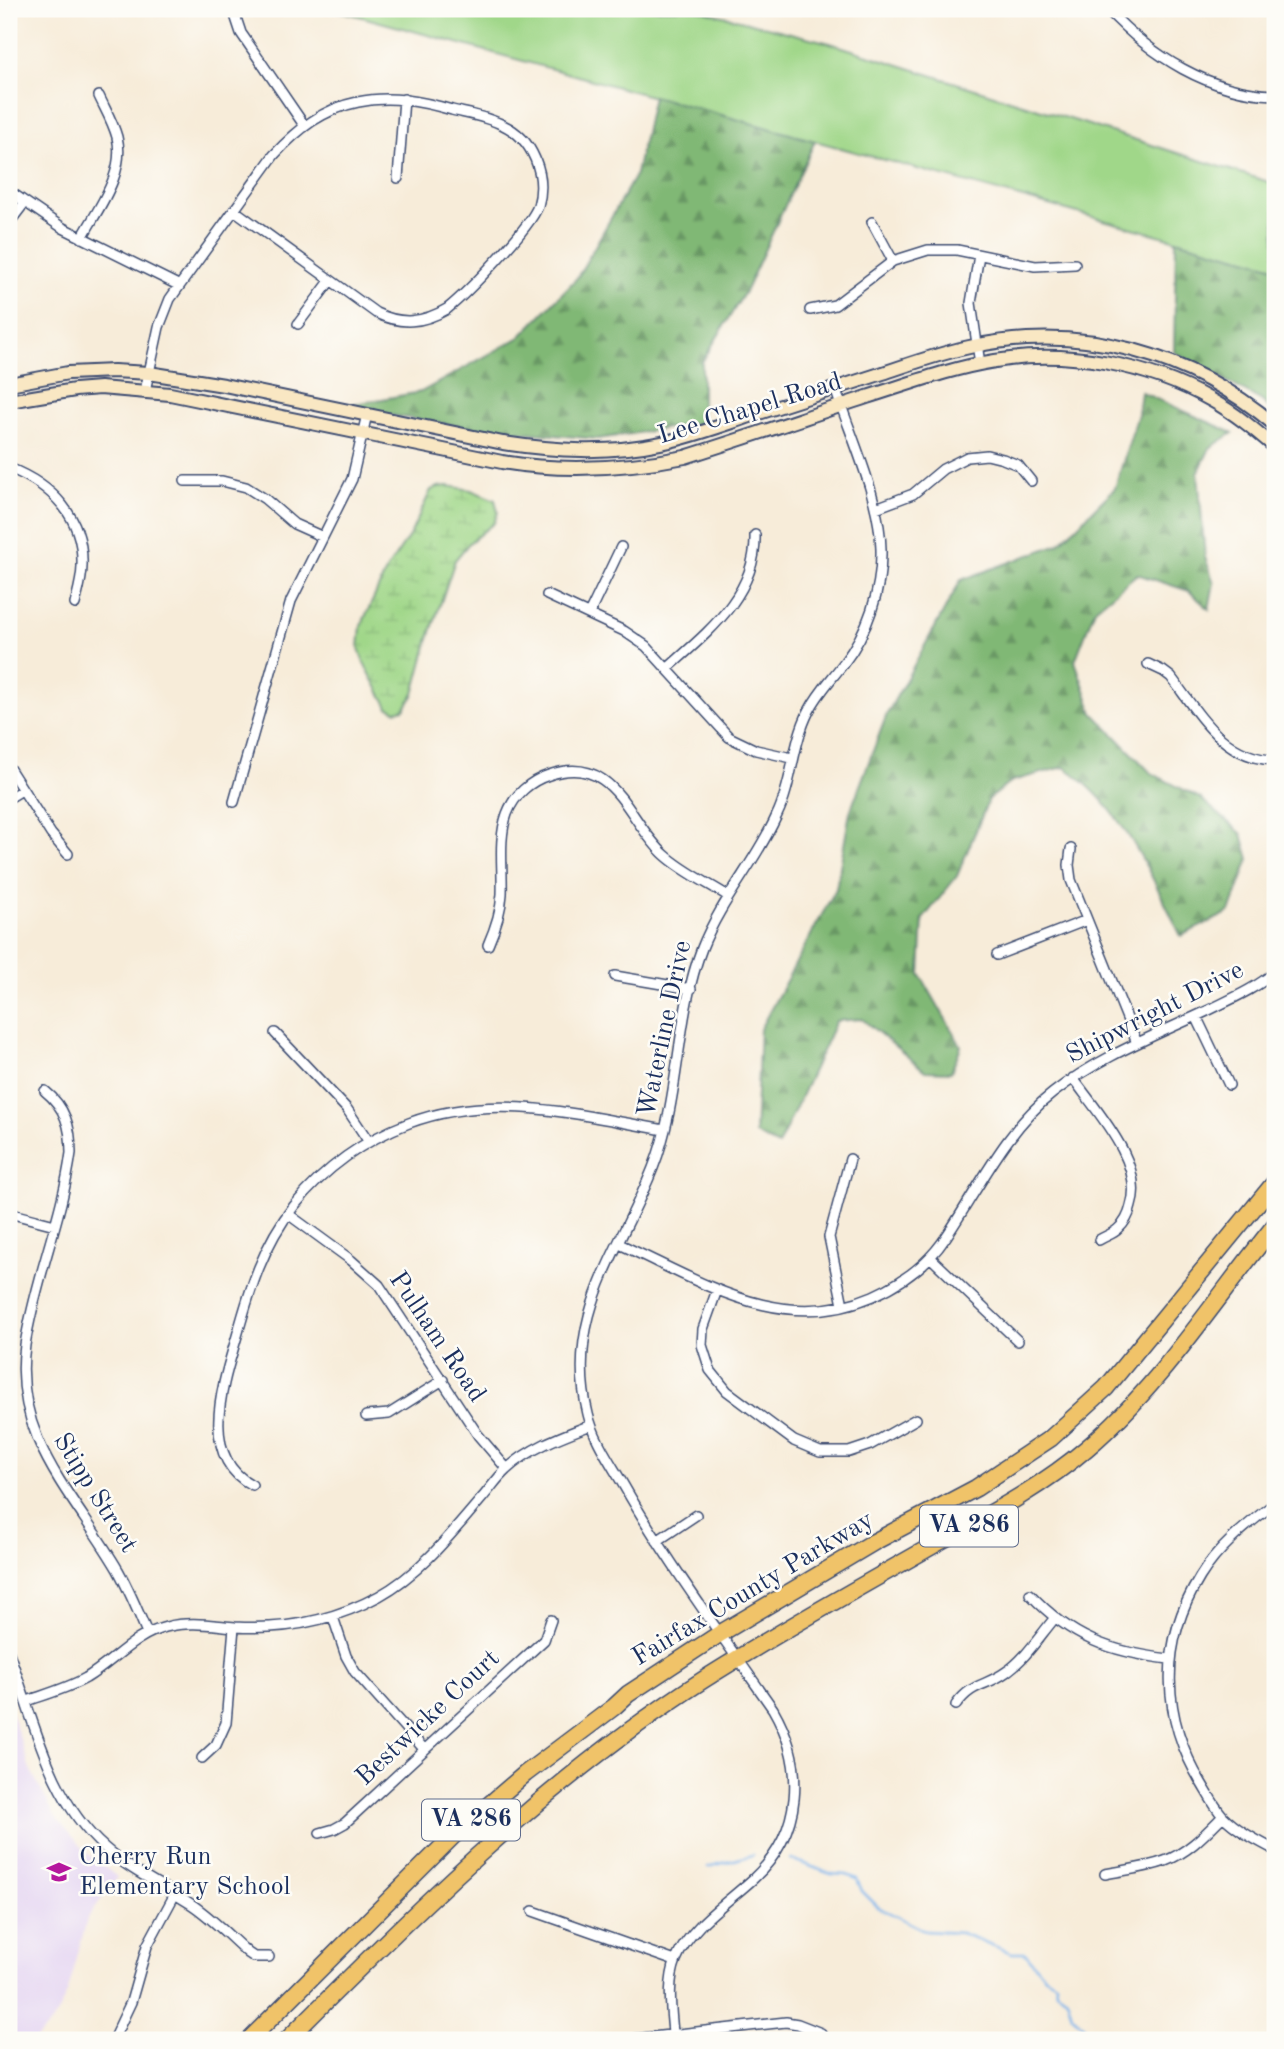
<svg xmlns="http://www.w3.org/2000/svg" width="1284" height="2049" font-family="'Old Standard TT',serif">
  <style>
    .built { fill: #e3d3f2 }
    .grass { fill: #a0d789; stroke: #5e8374; stroke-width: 2 }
    .forest { fill: url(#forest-firs); stroke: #4e746a; stroke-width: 2 }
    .wetland { fill: url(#wetland-marsh); stroke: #5e8374; stroke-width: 2 }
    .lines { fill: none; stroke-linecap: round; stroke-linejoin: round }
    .stream { stroke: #79b1e9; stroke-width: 2.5 }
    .minor-casing { stroke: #3c4b70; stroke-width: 12 }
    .secondary-casing { stroke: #3c4b70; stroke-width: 16 }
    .trunk-casing { stroke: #3c4b70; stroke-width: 19 }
    .minor { stroke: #fff; stroke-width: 9 }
    .secondary { stroke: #f9e7c3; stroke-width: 12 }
    .trunk { stroke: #f0c369; stroke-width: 16 }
    .labels { text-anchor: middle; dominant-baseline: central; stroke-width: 5; stroke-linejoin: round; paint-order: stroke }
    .shield { fill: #fdfcf7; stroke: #5f6c8c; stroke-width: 2 }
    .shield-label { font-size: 24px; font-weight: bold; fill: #1b2f5e }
    .street-label { font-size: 26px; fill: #1b2f5e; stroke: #fdfcf7 }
    .poi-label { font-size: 26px; fill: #1b2f5e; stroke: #fdfcf7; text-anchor: start }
  </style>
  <defs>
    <pattern id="forest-firs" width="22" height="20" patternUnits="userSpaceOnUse" patternTransform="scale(1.75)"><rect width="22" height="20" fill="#80b875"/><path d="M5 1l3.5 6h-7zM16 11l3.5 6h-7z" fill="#689663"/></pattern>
    <pattern id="wetland-marsh" width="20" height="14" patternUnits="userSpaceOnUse" patternTransform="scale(1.75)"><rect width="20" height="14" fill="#a0d789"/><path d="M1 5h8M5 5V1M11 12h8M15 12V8" fill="none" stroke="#89b979"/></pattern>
  </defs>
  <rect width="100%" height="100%" fill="#fdfcf7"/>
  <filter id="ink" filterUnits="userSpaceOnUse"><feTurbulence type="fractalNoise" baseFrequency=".0143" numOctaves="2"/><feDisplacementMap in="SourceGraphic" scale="14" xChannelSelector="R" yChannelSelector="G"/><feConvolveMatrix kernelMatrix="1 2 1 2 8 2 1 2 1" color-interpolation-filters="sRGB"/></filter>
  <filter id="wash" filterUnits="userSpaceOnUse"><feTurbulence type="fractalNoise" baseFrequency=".00686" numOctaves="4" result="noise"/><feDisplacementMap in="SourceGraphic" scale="28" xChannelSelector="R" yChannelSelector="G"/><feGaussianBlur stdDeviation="1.57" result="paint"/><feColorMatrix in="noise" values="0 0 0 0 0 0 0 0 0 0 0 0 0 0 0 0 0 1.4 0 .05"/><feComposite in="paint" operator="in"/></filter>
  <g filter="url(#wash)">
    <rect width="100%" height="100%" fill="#f7ecd9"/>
    <!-- built -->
    <path class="built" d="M 9,1706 L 30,1769 L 55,1816 L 88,1854 L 117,1877 L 87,1919 L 68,1991 L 55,2018 L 35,2040 L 9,2040 Z"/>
    <!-- grass -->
    <path class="grass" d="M 333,9 L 696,9 L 830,43 L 1275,184 L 1275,267 Z"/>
    <!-- forest -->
    <path class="forest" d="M 653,96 L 815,141 L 746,290 L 702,362 L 702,423 L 598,439 L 466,427 L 338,407 L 421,392 L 520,337 L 577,278 L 636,174 Z
      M 1176,240 L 1275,267 L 1275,413 L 1262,401 L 1174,352 Z
      M 1141,392 L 1233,433 L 1210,448 L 1198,473 L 1205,557 L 1214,583 L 1209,609 L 1189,591 L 1137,574 L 1095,609 L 1075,661 L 1093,713 L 1151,773 L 1200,798 L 1242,834 L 1249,859 L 1230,912 L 1181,936 C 1151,875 1123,806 1064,767 L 1012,781 L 989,799 L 957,876 L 923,919 L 920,974 L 961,1046 L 951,1072 L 925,1071 L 862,1019 L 836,1021 L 778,1146 L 755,1134 L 760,1029 L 836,889 L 850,812 L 887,714 L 961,580 L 1059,544 L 1115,488 L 1138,414 Z"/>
    <!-- wetland -->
    <path class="wetland" d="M 448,486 L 471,490 L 495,500 L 498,512 L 494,523 L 469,543 L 455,560 L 429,638 L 414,694 L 404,709 L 396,711 L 388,707 L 364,663 L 359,648 L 361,626 L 387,569 L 411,533 L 431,490 L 438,487 Z"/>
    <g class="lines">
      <!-- stream -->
      <path class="stream" d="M 791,1859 L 831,1874 L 847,1875 L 857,1879 L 862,1891 L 878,1907 L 926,1931 L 961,1933 L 1012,1953 L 1025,1953 L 1044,1976 L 1056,1983 L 1057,1991 L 1067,1998 L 1072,2015 L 1084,2027 L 1086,2040
        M 708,1867 L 753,1855"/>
    </g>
  </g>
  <g filter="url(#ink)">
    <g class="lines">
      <!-- minor casing -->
      <g class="minor-casing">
        <path id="minor" d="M 233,9 L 241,33 L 304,125
          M 1107,9 C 1151,56 1209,93 1275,95
          M 398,178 L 404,99
          M 9,191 L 63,228 L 178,285
          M 872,222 L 893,261
          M 9,223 L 25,202
          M 82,238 C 98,208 126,173 117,137 C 113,122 105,109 99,96
          M 979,255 L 971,303 L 980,364
          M 810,310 L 835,305 L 893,261 L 928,250 L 957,250 L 1035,266 L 1075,264
          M 298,324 L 330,281
          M 145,391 L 159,327 L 170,299 L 274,155 C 298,129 323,109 358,102 C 390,95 421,101 452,110 C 469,114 488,117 503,125 C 533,139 547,175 538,206 C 530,228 467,293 447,309 C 423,323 401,325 376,313 L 234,210
          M 9,468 C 52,485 84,517 82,566 C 82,579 78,592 75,604
          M 185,481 L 222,481 L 246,487 L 265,499 L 294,524 L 323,537
          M 876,508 L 913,494 L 943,469 L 967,457 L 987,455 L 1003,459 L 1018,465 L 1031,481
          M 1271,525 L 1275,540
          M 547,595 L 624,631 L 646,646 L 729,737 L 756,750 L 792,758
          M 589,614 L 621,547
          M 1148,664 L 1163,671 L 1171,677 C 1199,714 1223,759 1275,760
          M 668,668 C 708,632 757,594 755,535
          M 9,768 L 51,834 L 68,854
          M 9,798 L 22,790
          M 234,802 L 291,601 L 352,479 L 367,414
          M 1071,849 L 1069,865 L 1071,880 L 1137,1043
          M 488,945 C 495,929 501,912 502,894 C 503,868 498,839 507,814 C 514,795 530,781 549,775 C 616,752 628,823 665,855 C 684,872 708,883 728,896
          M 997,955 L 1087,920
          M 615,976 L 691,989
          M 1196,1016 L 1229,1085
          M 275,1033 L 347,1109 L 369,1142
          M 1073,1078 C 1097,1112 1145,1163 1131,1206 C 1129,1215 1125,1223 1118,1229 C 1113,1234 1105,1236 1099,1240
          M 45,1091 C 65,1107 71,1127 71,1153 C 62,1218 35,1280 25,1345 C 12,1439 75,1496 118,1570 C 129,1590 138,1611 147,1633
          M 9,1213 L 55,1225
          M 288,1214 L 351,1260 L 379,1285 L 478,1435 L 507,1469
          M 619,1244 C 701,1281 781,1336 873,1296 C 902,1283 929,1263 946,1237 C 979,1188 1006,1129 1053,1093 C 1099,1057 1154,1036 1207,1011 C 1231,999 1255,989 1275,972
          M 930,1257 L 1018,1341
          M 717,1290 L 703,1329 L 702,1345 L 710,1370 L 727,1391 L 794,1441 L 820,1452 L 849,1452 L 870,1445 L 916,1419
          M 843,1305 L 829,1237 L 850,1159
          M 366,1416 L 389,1414 L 443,1380
          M 252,1485 C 197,1456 224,1381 237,1336 C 250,1289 263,1245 294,1206 C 324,1169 364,1140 409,1123 C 493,1091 579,1115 664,1130
          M 1275,1503 C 1247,1525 1219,1546 1200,1577 C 1159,1644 1161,1717 1202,1784 C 1208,1794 1214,1806 1222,1815 C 1236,1830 1258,1841 1275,1850
          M 657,1541 L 696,1515
          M 1030,1594 C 1071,1638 1110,1652 1169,1659
          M 333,1617 L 346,1656 L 355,1672 L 424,1749
          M 9,1653 C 34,1720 49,1799 105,1848 C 131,1871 162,1885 191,1904 C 211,1917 229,1936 248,1953 L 254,1957 L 269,1957
          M 27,1701 C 47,1694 68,1688 86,1678 C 114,1661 134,1635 166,1627 C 189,1621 211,1625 235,1627 C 285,1630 335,1620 379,1596 C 421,1573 451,1534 482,1498 C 490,1489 497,1478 506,1470 C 529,1448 562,1436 591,1425
          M 956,1705 C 973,1682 985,1687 1006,1672 C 1025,1659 1039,1637 1054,1619
          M 202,1758 L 216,1745 L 226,1723 L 234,1627
          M 320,1833 L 334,1829 L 345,1823 L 544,1640 L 551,1620
          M 1105,1874 C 1125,1870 1146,1868 1165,1861 C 1189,1852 1206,1833 1223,1816
          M 533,1911 L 675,1961
          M 673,2033 C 671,2009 667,1983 676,1960 C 690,1926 727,1903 753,1879 C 803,1833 806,1766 773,1709 C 722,1636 668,1563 624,1486 C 611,1463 594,1440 588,1414 C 564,1317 619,1253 653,1168 C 681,1098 675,1018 702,948 C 721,900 756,862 777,815 C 793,782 792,744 809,711 C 818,693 831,680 843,664 C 868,632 882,590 881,549 C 880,498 851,437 835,388
          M 113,2040 L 131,2002 L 147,1946 L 175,1894
          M 625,2040 L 786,2022 L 798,2024 L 821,2033"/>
      </g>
      <!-- secondary casing -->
      <g class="secondary-casing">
        <path id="secondary" d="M 9,384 L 68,373 L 114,371 L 149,373 L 224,385 L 503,443 C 556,451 608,454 661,443 C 695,436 729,423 762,412 C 802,399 842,386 883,373 C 913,363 943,352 974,346 C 1083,323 1191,354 1275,425
          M 9,401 L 75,390 L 100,388 L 170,394 L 502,462 C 563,472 624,469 685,457 C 746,438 806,417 867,397 C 909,384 951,368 995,361 C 1067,349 1148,364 1211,400 C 1235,413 1255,430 1275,447"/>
      </g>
      <!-- trunk casing -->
      <g class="trunk-casing">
        <path id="trunk" d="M 249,2040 L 455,1834 L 525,1774 L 614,1707 L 628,1694 L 721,1633 L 874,1542 L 976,1488 L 1051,1438 L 1106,1388 L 1275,1182
          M 287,2040 C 417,1910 547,1780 703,1680 C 780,1631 860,1587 939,1542 C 990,1514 1043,1486 1087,1448 C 1160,1386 1215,1299 1275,1225"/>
      </g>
      <!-- minor -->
      <use href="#minor" class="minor"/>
      <!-- secondary -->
      <use href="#secondary" class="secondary"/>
      <!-- trunk -->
      <use href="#trunk" class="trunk"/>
    </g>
  </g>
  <!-- icons -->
  <defs>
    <g id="school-bare" transform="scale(1.89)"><path d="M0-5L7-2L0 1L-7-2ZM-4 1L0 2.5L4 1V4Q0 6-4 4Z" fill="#b5179e" stroke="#fdfcf7" stroke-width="2.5" paint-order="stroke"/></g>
  </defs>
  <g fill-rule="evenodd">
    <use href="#school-bare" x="59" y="1872"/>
  </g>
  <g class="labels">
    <!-- shield labels -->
    <g class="shield">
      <rect x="920" y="1505.5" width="98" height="41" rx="5"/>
      <rect x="422" y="1799.5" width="98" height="41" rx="5"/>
    </g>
    <g class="shield-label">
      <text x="969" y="1526">VA 286</text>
      <text x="471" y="1820">VA 286</text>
    </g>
    <!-- street labels -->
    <g class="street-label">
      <text transform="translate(750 409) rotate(-17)">Lee Chapel Road</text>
      <text transform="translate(1155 1013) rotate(-27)">Shipwright Drive</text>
      <text transform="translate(665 1029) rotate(-78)">Waterline Drive</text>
      <text transform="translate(437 1337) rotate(56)">Pulham Road</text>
      <text transform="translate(95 1493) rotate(58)">Stipp Street</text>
      <text transform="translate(753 1589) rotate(-31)">Fairfax County Parkway</text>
      <text transform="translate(428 1718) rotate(-43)">Bestwicke Court</text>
    </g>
    <!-- poi labels -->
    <g class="poi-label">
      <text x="79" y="1857">Cherry Run<tspan x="79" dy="30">Elementary School</tspan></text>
    </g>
  </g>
  <!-- margin -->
  <rect width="1284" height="2049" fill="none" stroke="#fdfcf7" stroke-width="35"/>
</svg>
